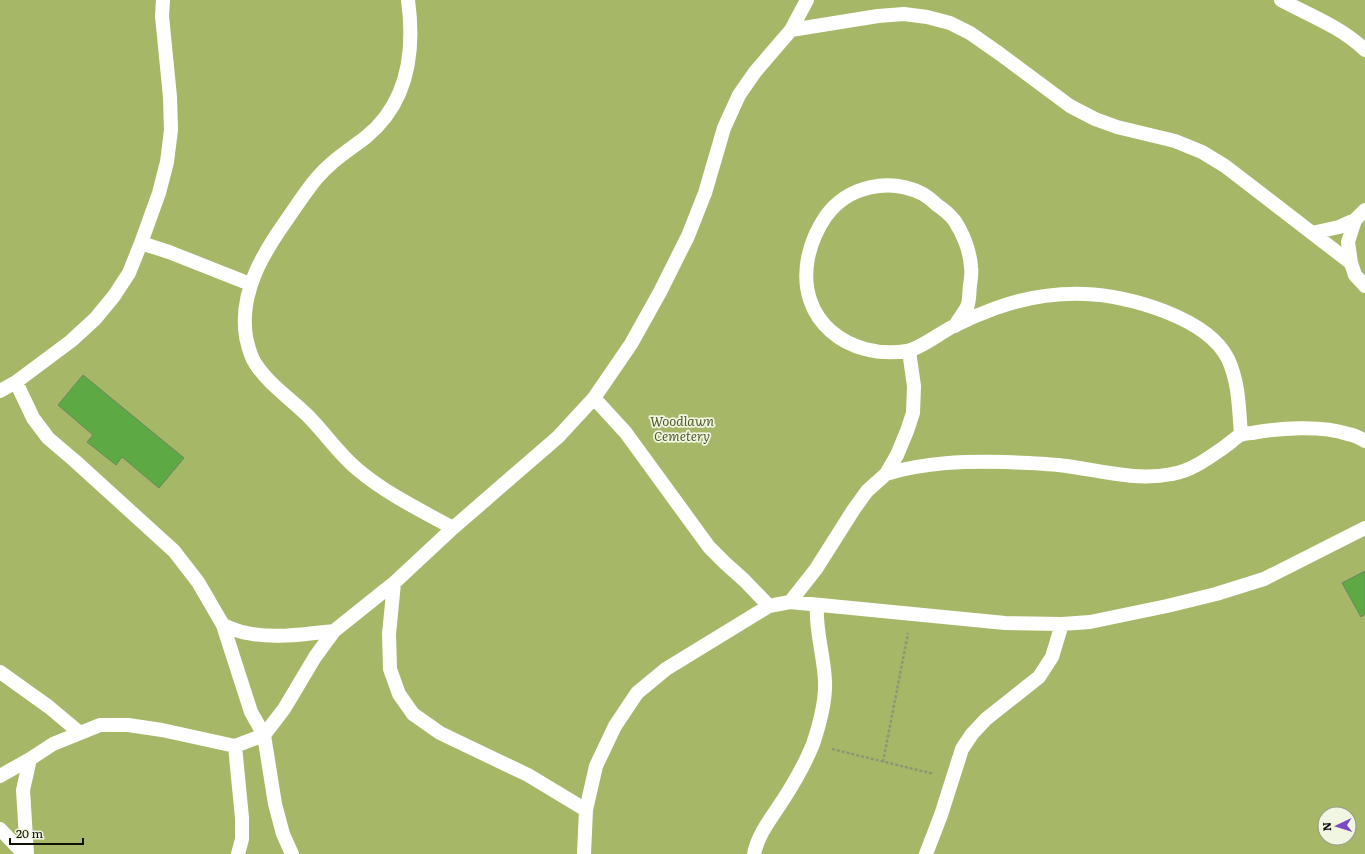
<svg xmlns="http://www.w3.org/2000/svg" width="1365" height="854" font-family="Literata,serif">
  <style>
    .green { fill: #a6b868; fill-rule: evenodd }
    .building { fill: #5daa45; stroke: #6c8565 }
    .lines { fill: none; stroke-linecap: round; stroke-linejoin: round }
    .path { stroke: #8e9576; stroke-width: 2.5; stroke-dasharray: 3 2; stroke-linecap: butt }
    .service { stroke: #fff; stroke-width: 14 }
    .labels { text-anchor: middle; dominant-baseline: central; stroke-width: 3.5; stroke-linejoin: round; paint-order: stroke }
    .park-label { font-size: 13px; font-style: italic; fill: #505b28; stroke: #f1f6e2 }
  </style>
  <rect width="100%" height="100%" fill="#ced8af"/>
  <!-- green -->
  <path class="green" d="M 0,0 L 1365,0 L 1365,854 L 0,854 ZM 1325,814 L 1349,814 L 1349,838 L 1325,838 Z"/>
  <!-- building -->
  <path class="building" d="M 83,375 L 184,458 L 159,488 L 122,457 L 116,465 L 87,442 L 93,435 L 58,405 Z
    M 1365,571 L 1365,614 L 1361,617 L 1342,583 Z"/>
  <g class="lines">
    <!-- path -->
    <path class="path" d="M 832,749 L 934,774
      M 883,762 L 908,633"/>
    <!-- service -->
    <path class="service" d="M 408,0 C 415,51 408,103 366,137 C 348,151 331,161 316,179 C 306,191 297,205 288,218 C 263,253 239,292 246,337 C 248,346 250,356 255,363 C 268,384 291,399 308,416 C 325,433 338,453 357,469 C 385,493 420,510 453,528
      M 1281,0 C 1311,16 1341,27 1365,50
      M 791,30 L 878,16 L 904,14 L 927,17 L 950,23 L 970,33 L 1000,54 L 1070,106 L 1095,119 L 1117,127 L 1175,141 L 1202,152 L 1225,166 L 1351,263
      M 1365,210 L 1355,220 L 1348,242 L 1351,263 L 1355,275 L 1365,286
      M 1312,233 L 1339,227 L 1355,220
      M 141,243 L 169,252 L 250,284
      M 955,326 C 958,320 964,313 967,307 C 970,301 969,291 970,285 C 971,279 972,272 971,267 C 970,251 963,233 954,220 C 950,215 943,209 937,205 C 933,201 928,197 923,194 C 889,177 848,186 826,216 C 817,229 811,243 808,258 C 796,320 848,360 907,351 C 920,349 941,332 954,326 C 968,319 982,313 996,308 C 1024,298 1056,293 1085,294 C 1128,295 1208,318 1228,359 C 1239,382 1239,410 1241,435
      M 16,382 L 33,418 L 48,438 L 75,461 L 174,551 L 198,582 L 223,625 L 251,712 L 264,735 L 275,804 L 283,834 L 292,854
      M 0,391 L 16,382 L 71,341 L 95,319 L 114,296 L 129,273 L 141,243 L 159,193 L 167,162 L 171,130 L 170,97 L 162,16 L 163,0
      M 594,398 L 626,433 L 709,547 L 725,563 L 744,580 L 769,606
      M 886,474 C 926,462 965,461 1006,462 C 1026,463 1047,463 1067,466 C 1101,471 1137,481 1172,474 C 1191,471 1207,459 1223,448 C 1229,444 1234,439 1240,435 C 1243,434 1248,433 1252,433 C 1280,428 1321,425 1348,434 C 1354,435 1360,438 1365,441
      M 394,583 L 389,634 L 390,669 L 399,694 L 413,714 L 440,733 L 528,775 L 586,810
      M 790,602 L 816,569 L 854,509 L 867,491 L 886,474 L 897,455 L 907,431 L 913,413 L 914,386 L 909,351
      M 223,625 C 231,628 239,632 247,633 C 274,639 307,634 334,631
      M 0,672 L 49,707 L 80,733
      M 235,746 L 264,735 L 284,709 L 315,657 L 334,631 L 394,583 L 453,528 L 558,437 L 594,398 L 631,344 L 660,292 L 688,236 L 705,193 L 724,128 L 739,95 L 755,72 L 791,30 L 807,0
      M 0,776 L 30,759
      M 0,829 L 24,854
      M 27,854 L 23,790 L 30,759 L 53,744 L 100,725 L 128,725 L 162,730 L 235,746 L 242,818 L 242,839 L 238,854
      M 584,854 L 586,810 L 596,766 L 615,726 L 637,693 L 666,669 L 769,606 L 790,602 L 1005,623 L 1062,624 L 1090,622 L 1167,606 L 1216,594 L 1264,579 L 1365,528
      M 754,854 C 758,834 772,817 783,800 C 794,783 805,764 813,744 C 819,726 826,700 825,681 C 824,655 815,630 817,605
      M 926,854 L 941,815 L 962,749 L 972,734 L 986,719 L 1039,677 L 1052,657 L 1062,624"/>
  </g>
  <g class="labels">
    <!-- park labels -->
    <g class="park-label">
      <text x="682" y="420">Woodlawn<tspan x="682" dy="15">Cemetery</tspan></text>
    </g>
  </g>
  <!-- north arrow -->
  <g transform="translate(1337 826) rotate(266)"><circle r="19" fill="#f1f6e2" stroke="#969a89"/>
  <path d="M0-3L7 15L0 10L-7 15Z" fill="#7b4ac2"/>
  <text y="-6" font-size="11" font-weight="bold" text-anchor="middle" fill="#0e1104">N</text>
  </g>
  <!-- scale -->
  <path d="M10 838v6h73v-6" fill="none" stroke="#0e1104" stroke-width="2"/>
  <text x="16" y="838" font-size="12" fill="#0e1104" stroke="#f1f6e2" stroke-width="3" paint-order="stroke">20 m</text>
</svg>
